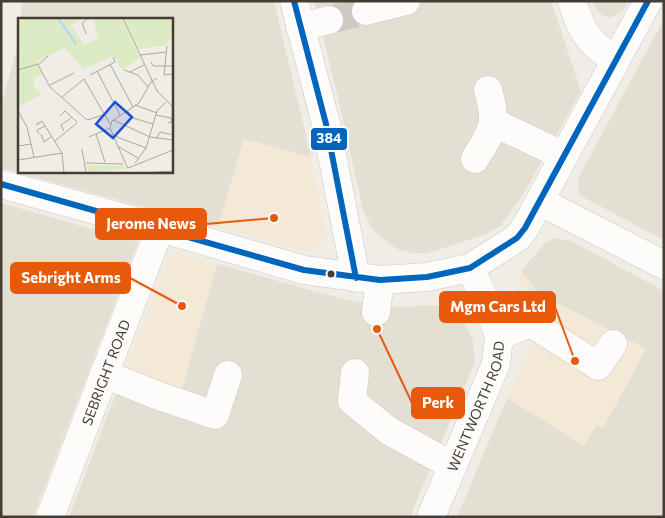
<svg xmlns="http://www.w3.org/2000/svg" width="665" height="518" font-family="Commissioner,sans-serif">
  <style>
    .residential { fill: #e4dfd3 }
    .commercial { fill: #f4e8d7 }
    .lines { fill: none; stroke-linecap: round; stroke-linejoin: round }
    .minor-tunnel { stroke: #cecac2; stroke-width: 28; stroke-dasharray: 28 14; stroke-linecap: butt }
    .minor-casing { stroke: #ccc9c2; stroke-width: 29 }
    .minor { stroke: #fdfcfb; stroke-width: 28 }
    .bus-1-casing { stroke: #fff; stroke-width: 10 }
    .bus-1 { stroke: #0065bd; stroke-width: 6 }
    .bus-dot { fill: #453d33; stroke: #fff; stroke-width: 2 }
    .labels { text-anchor: middle; dominant-baseline: central; stroke-width: 4.5; stroke-linejoin: round; paint-order: stroke }
    .street-label { font-size: 14px; fill: #453d33; stroke: #fff }
    .inset-river { fill: none; stroke: #b4d9f0; stroke-width: 2.5 }
    .inset-road { fill: none; stroke: #aca79e; stroke-width: 1 }
    .view { fill: #1d4ed8; fill-opacity: 0.15; stroke: #1d4ed8; stroke-width: 2.5 }
    .inset-edge { fill: none; stroke: #453d33; stroke-width: 2.5 }
    .leader { fill: none; stroke: #e8590c; stroke-width: 2 }
    .callout-dot { fill: #e8590c; stroke: #fff; stroke-width: 2 }
    .callout { fill: #e8590c; stroke: #e8590c; stroke-width: 2 }
    .callout-label { font-size: 15px; text-anchor: middle; font-weight: bold; fill: #fff }
    .line-badge { stroke: #fff; stroke-width: 2 }
    .badge-label { font-size: 14px; text-anchor: middle; font-weight: bold; fill: #fff }
  </style>
  <rect width="100%" height="100%" fill="#f0ede6"/>
  <!-- residential -->
  <path class="residential" d="M 21,1 L 274,1 L 311,157 L 244,139 L 218,227 L 1,168 L 1,106 L 19,41 L 19,171 L 171,171 L 171,19 L 21,19 Z
    M 314,1 L 551,1 L 581,91 L 523,195 L 500,226 L 487,234 L 428,253 L 412,253 L 397,249 L 377,234 L 370,225 L 363,209 L 336,89 Z
    M 593,1 L 628,1 L 622,12 L 609,18 L 602,15 L 597,11 Z
    M 664,19 L 664,240 L 583,197 L 579,193 L 578,180 L 581,173 Z
    M 1,203 L 138,242 L 33,517 L 1,517 Z
    M 556,238 L 571,241 L 664,291 L 664,517 L 457,517 L 507,398 L 584,445 L 597,424 L 603,428 L 646,349 L 538,293 L 521,271 L 545,243 Z
    M 217,264 L 350,301 L 401,307 L 434,305 L 448,309 L 462,320 L 473,339 L 475,362 L 410,517 L 69,517 L 123,375 L 180,396 Z"/>
  <!-- commercial -->
  <path class="commercial" d="M 244,139 L 311,157 L 326,235 L 325,241 L 318,250 L 315,252 L 304,251 L 218,227 Z
    M 175,253 L 217,264 L 180,396 L 123,375 L 169,257 Z
    M 521,271 L 538,293 L 646,349 L 603,428 L 597,425 L 584,446 L 507,398 L 534,337 L 520,305 L 517,293 Z"/>
  <g class="lines">
    <!-- minor-tunnel -->
    <path class="minor-tunnel" d="M 329,20 L 366,11"/>
    <!-- minor casing -->
    <g class="minor-casing">
      <g id="minor">
        <path d="M 294,1 L 326,124 L 356,278"/>
        <path d="M 572,1 C 583,34 586,40 615,60"/>
        <path d="M 366,11 L 406,1"/>
        <path d="M 300,27 L 329,20"/>
        <path d="M 493,122 L 564,156"/>
        <path d="M 475,159 C 493,129 498,125 488,90"/>
        <path d="M 1,184 L 160,228 L 304,270 L 380,280 L 427,277 L 470,268 L 517,238 L 525,228 L 648,1"/>
        <path d="M 541,202 L 664,265"/>
        <path d="M 376,312 L 380,280"/>
        <path d="M 499,336 L 531,323 L 598,366 L 613,344"/>
        <path d="M 355,373 L 352,401 L 389,431 L 453,466"/>
        <path d="M 104,374 L 159,396 L 215,415 L 228,375"/>
        <path id="s1" d="M 50,517 L 160,228"/>
        <path id="s2" d="M 431,517 L 496,364 L 499,336 L 488,306 L 470,268"/>
      </g>
    </g>
    <!-- minor -->
    <use href="#minor" class="minor"/>
    <!-- bus-1 casing -->
    <g class="bus-1-casing">
      <path id="bus-1" d="M 294,1 L 326,124 L 356,278
        M 1,184 L 304,270 L 380,280 L 427,277 L 470,268 L 517,238 L 525,228 L 648,1"/>
    </g>
    <!-- bus-1 -->
    <use href="#bus-1" class="bus-1"/>
  </g>
  <!-- markers -->
  <circle class="bus-dot" cx="331" cy="274" r="4.5"/>
  <g class="labels">
    <!-- street labels -->
    <g class="street-label">
      <text stroke="none"><textPath href="#s1" startOffset="155">SEBRIGHT ROAD</textPath></text>
      <text stroke="none"><textPath href="#s2" startOffset="120">WENTWORTH ROAD</textPath></text>
    </g>
  </g>
  <!-- overview -->
  <g transform="translate(18 18)">
    <rect width="155" height="155" fill="#f0ede6"/>
    <path d="M 0,0 L 67,0 L 53,7 L 66,27 L 81,20 L 74,0 L 105,0 L 122,40 L 104,52 L 96,38 L 65,51 L 47,30 L 20,43 L 24,55 L 16,60 L 16,69 L 24,76 L 0,89 ZM 107,0 L 155,0 L 155,16 L 149,27 L 120,31 ZM 69,147 L 105,148 L 108,151 L 70,154 Z" fill="#ddebc4"/>
    <path class="inset-river" d="M 40,0 L 58,26"/>
    <path class="inset-road" d="M 105,0 L 139,73 L 155,89M 68,16 L 64,5 L 70,0M 149,28 L 146,57 L 155,56M 122,37 L 148,34M 30,38 L 20,47 L 32,69 L 69,102 L 85,97M 133,44 L 135,48 L 155,48M 92,46 L 115,89M 0,52 L 20,46M 106,52 L 120,57 L 130,69M 79,53 L 102,97M 112,54 L 126,47M 72,57 L 97,44 L 95,39M 32,67 L 56,55M 44,79 L 66,61 L 92,106M 117,87 L 139,95M 109,92 L 115,100 L 135,106M 0,93 L 9,109 L 13,126M 138,97 L 153,100 L 154,104 L 150,105M 42,98 L 47,93 L 59,104M 95,102 L 132,119 L 155,122M 22,104 L 18,107 L 24,103 L 27,108M 92,110 L 94,103 L 121,85 L 133,64 L 139,60M 92,110 L 110,151M 46,113 L 43,107 L 53,100M 21,116 L 19,112 L 27,108 L 44,135 L 46,155M 23,116 L 26,124 L 34,118M 78,116 L 87,144M 94,117 L 128,130M 71,119 L 92,110M 138,121 L 142,114 L 155,117M 37,123 L 59,105M 0,128 L 13,126 L 16,139M 99,128 L 120,140M 64,131 L 68,155M 0,142 L 44,135M 68,145 L 105,146M 117,145 L 128,130 L 139,93 L 148,84M 110,150 L 155,132M 74,155 L 112,155M 126,155 L 155,153"/>
    <path class="view" d="M 97,84 L 114,99 L 95,120 L 78,106 Z"/>
    <rect width="155" height="155" class="inset-edge"/>
  </g>
  <!-- callouts -->
  <path class="leader" d="M274 218L206 224M182 306L130 278M575 361L555 307M377 329L412 403"/>
  <g class="callout-dot">
    <circle cx="274" cy="218" r="5"/>
    <circle cx="182" cy="306" r="5"/>
    <circle cx="575" cy="361" r="5"/>
    <circle cx="377" cy="329" r="5"/>
  </g>
  <g class="callout">
    <rect x="96" y="209" width="110" height="30" rx="5"/>
    <rect x="11" y="263" width="119" height="30" rx="5"/>
    <rect x="440" y="292" width="115" height="30" rx="5"/>
    <rect x="412" y="388" width="52" height="30" rx="5"/>
  </g>
  <g class="callout-label">
    <text x="151" y="229">Jerome News</text>
    <text x="71" y="283">Sebright Arms</text>
    <text x="498" y="312">Mgm Cars Ltd</text>
    <text x="438" y="408">Perk</text>
  </g>
  <rect class="line-badge" x="310" y="127" width="38" height="24" rx="5" fill="#0065bd"/>
  <g class="badge-label">
    <text x="329" y="143">384</text>
  </g>
  <!-- border -->
  <rect width="665" height="518" fill="none" stroke="#453d33" stroke-width="5"/>
</svg>
